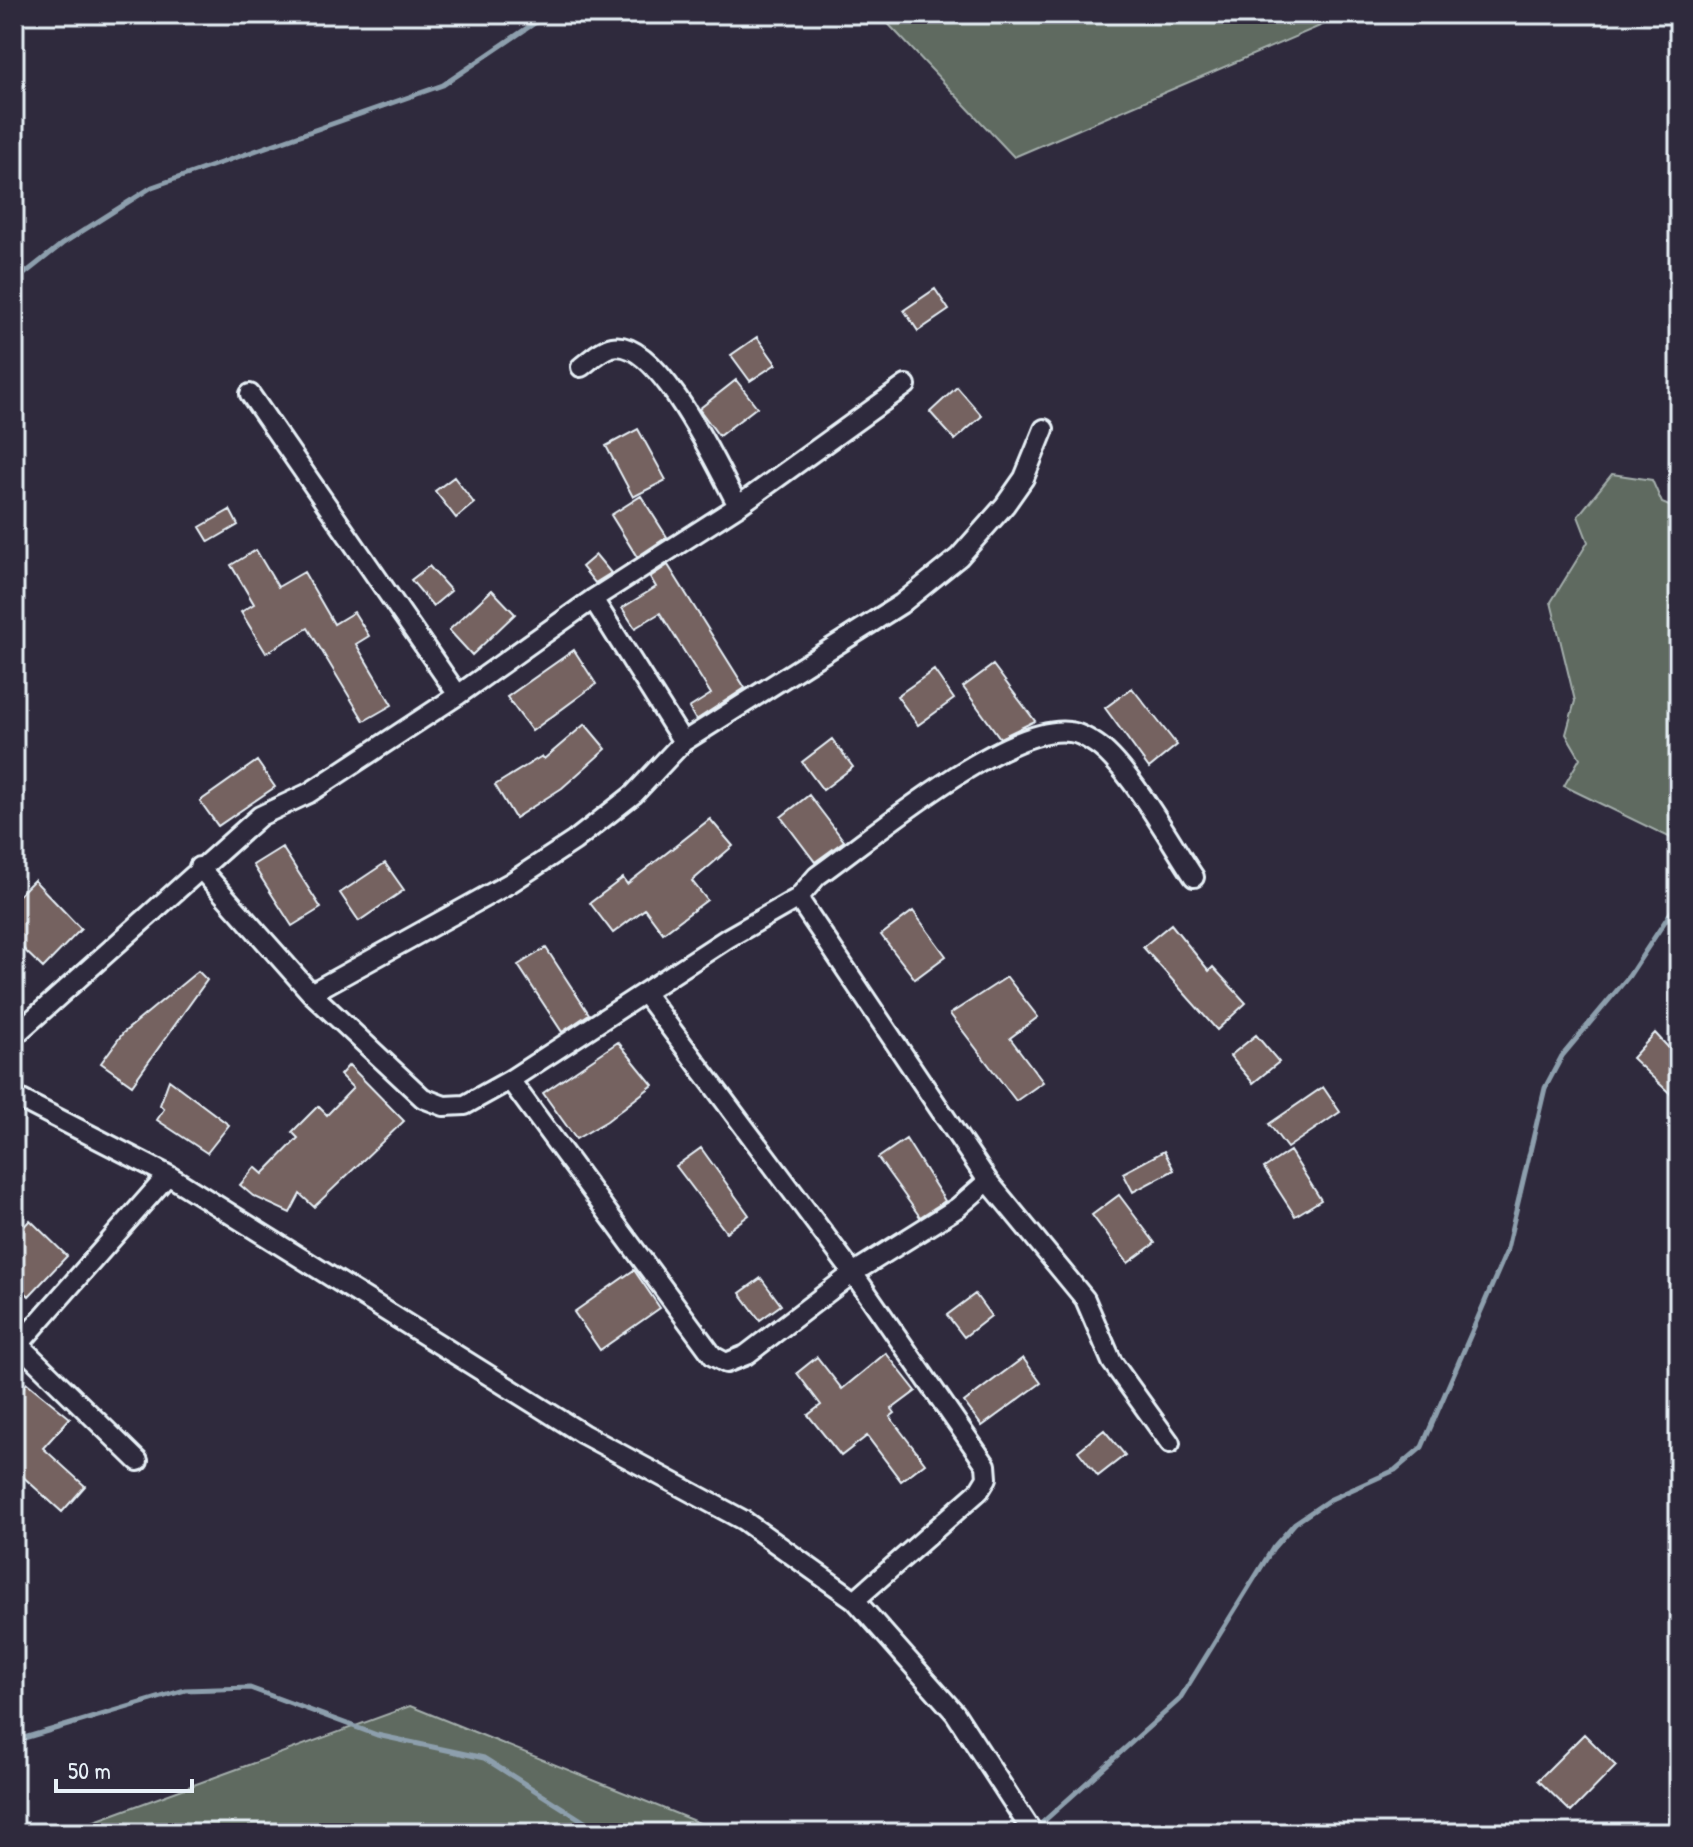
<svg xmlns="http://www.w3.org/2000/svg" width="1693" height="1847" font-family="'Patrick Hand',sans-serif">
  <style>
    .green { fill: #5f6b61; stroke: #a4aeac; stroke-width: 2 }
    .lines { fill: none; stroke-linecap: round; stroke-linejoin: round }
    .stream { stroke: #8d9fad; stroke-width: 5 }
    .building { fill: #746261; stroke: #e8f1f8; stroke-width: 2 }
    .street-casing { stroke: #e8f1f8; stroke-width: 24 }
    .street { stroke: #2f2a3d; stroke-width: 18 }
  </style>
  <rect width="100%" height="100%" fill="#2f2a3d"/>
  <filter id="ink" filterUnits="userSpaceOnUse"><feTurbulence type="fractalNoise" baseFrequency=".0125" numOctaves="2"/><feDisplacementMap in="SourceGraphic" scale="16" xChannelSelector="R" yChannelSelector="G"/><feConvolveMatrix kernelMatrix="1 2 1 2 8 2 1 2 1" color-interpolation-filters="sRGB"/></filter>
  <g filter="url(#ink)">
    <!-- green -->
    <path class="green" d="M 879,14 L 1348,14 L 1014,157 Z
      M 1612,474 L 1652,480 L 1662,503 L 1679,510 L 1679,842 L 1564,786 L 1580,758 L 1566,734 L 1575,701 L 1551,602 L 1588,542 L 1578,516 Z
      M 410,1706 L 724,1833 L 62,1833 Z"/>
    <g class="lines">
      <!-- stream -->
      <path class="stream" d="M 14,282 L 62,244 L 152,187 L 443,85 L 548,14
        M 14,1741 L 185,1690 L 250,1688 L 377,1735 L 484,1758 L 602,1833
        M 1034,1830 L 1179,1700 L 1273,1548 L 1295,1523 L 1329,1500 L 1395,1470 L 1422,1447 L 1506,1253 L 1545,1088 L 1562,1056 L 1629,976 L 1679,900"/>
    </g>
    <!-- building -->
    <path class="building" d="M 935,289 L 949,310 L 918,331 L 904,310 Z
      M 757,337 L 776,364 L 750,381 L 731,355 Z
      M 736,380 L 757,407 L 719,436 L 699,409 Z
      M 957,387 L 982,416 L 955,440 L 930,412 Z
      M 638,429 L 666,480 L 633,497 L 606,446 Z
      M 454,477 L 474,503 L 456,518 L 435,491 Z
      M 641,496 L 667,537 L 637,557 L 611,515 Z
      M 230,510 L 238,525 L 209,542 L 200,527 Z
      M 256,550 L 278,587 L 304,572 L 334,624 L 354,612 L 369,636 L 356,644 L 392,705 L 364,721 L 308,628 L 266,653 L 241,612 L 254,604 L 231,565 Z
      M 596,555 L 611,573 L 595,583 L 582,567 Z
      M 668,565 L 745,688 L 696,720 L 689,708 L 711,694 L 660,613 L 635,628 L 622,608 L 656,587 L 650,577 Z
      M 429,566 L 451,591 L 433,606 L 411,580 Z
      M 492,590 L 515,614 L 472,655 L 449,630 Z
      M 574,650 L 596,684 L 532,731 L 507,697 Z
      M 993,665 L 1035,721 L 1000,738 L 963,687 Z
      M 934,670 L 954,699 L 918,725 L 897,696 Z
      M 1132,688 L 1177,745 L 1149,768 L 1105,708 Z
      M 585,724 L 606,749 L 562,788 L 515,818 L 495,785 L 542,756 L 544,759 Z
      M 832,739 L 853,767 L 823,790 L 802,762 Z
      M 257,761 L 275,787 L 218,826 L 200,801 Z
      M 809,795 L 844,841 L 815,862 L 781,817 Z
      M 710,819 L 733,846 L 692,881 L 707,900 L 663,933 L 645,909 L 613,933 L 590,903 L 623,878 L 627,884 Z
      M 282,847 L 321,908 L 292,926 L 253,865 Z
      M 385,863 L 404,890 L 359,921 L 340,893 Z
      M 34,880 L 81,929 L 43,968 L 14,940 L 14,900 Z
      M 913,911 L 946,956 L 915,979 L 881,935 Z
      M 1171,924 L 1209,971 L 1213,967 L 1246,1003 L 1217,1030 L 1143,947 Z
      M 546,948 L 589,1014 L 562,1032 L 518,965 Z
      M 198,971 L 207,980 L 132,1085 L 101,1063 L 123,1033 Z
      M 1007,977 L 1038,1017 L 1010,1038 L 1043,1082 L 1016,1101 L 950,1014 Z
      M 1655,1033 L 1679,1059 L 1679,1102 L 1632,1058 Z
      M 1256,1035 L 1279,1062 L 1253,1083 L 1230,1056 Z
      M 618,1042 L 653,1085 L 607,1121 L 576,1139 L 543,1093 Z
      M 349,1065 L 404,1121 L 314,1207 L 300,1194 L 290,1213 L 253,1196 L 240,1185 L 255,1167 L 263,1174 L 298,1138 L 292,1132 L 318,1106 L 327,1115 L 353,1088 L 340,1075 Z
      M 169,1080 L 229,1125 L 207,1153 L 157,1120 L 164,1109 L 160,1105 Z
      M 1323,1087 L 1340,1112 L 1287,1148 L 1269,1124 Z
      M 906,1139 L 945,1201 L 920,1217 L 878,1158 Z
      M 701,1148 L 749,1215 L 726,1232 L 676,1166 Z
      M 1164,1151 L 1174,1170 L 1133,1192 L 1123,1173 Z
      M 1290,1151 L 1321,1200 L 1295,1216 L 1264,1168 Z
      M 1119,1195 L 1155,1243 L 1128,1263 L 1092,1215 Z
      M 30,1220 L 67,1256 L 29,1296 L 14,1282 L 14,1270 L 23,1260 L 14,1251 L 14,1237 Z
      M 634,1270 L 660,1308 L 600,1350 L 574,1312 Z
      M 761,1278 L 781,1305 L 760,1320 L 740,1293 Z
      M 975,1294 L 991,1316 L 964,1337 L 947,1315 Z
      M 886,1353 L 916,1391 L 892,1409 L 895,1413 L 890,1417 L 925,1463 L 901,1481 L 867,1436 L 841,1456 L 808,1415 L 821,1405 L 797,1373 L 817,1357 L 842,1389 Z
      M 1023,1358 L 1041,1383 L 982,1426 L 964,1402 Z
      M 27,1383 L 70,1418 L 43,1448 L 85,1486 L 62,1512 L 20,1474 L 22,1471 L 14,1463 L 14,1397 Z
      M 1104,1430 L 1125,1455 L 1098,1476 L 1078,1451 Z
      M 1584,1734 L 1616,1766 L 1571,1812 L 1538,1780 Z"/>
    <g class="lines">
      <!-- street casing -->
      <g class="street-casing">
        <path id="street" d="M 581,367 C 589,361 602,349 612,347 C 658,336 720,472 738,506
          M 250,394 L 458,695
          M 593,599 L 683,742
          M 199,867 L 311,993 L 423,1098 L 444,1106 L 465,1105 L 510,1080 L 728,938 L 798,898 L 817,876 C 871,838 1005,724 1069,732 C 1077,732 1090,740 1096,744 C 1128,765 1171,843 1194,877
          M 798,898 L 988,1181 L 1085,1299 L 1112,1362 L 1170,1443
          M 311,993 L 510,883 L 574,841 L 634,794 L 683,742 L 901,604 L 959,557 L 1005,505 L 1024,478 L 1044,429
          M 645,994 L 853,1273 L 957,1208 L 988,1181
          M 14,1036 L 260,816 L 309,793 L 458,695 L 593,599 L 738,506 L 906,385
          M 510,1080 L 713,1356 L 726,1363 L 746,1355 L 853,1273 L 986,1465 L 987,1478 L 979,1491 L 855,1600
          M 14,1096 L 168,1175 L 583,1434 L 743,1520 L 855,1600 L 955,1713 L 1033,1833
          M 14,1340 L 138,1461
          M 14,1350 L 168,1175"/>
      </g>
      <!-- street -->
      <use href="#street" class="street"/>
    </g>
  </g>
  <!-- margin -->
  <rect width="1693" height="1847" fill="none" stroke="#2f2a3d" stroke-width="48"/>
  <rect x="24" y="24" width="1645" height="1799" fill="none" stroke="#e8f1f8" stroke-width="3" filter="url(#ink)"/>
  <!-- scale -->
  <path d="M56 1779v12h136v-12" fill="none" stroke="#e8f1f8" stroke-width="4"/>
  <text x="68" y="1779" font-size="24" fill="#e8f1f8" stroke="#2f2a3d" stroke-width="6" paint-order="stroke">50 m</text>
</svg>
